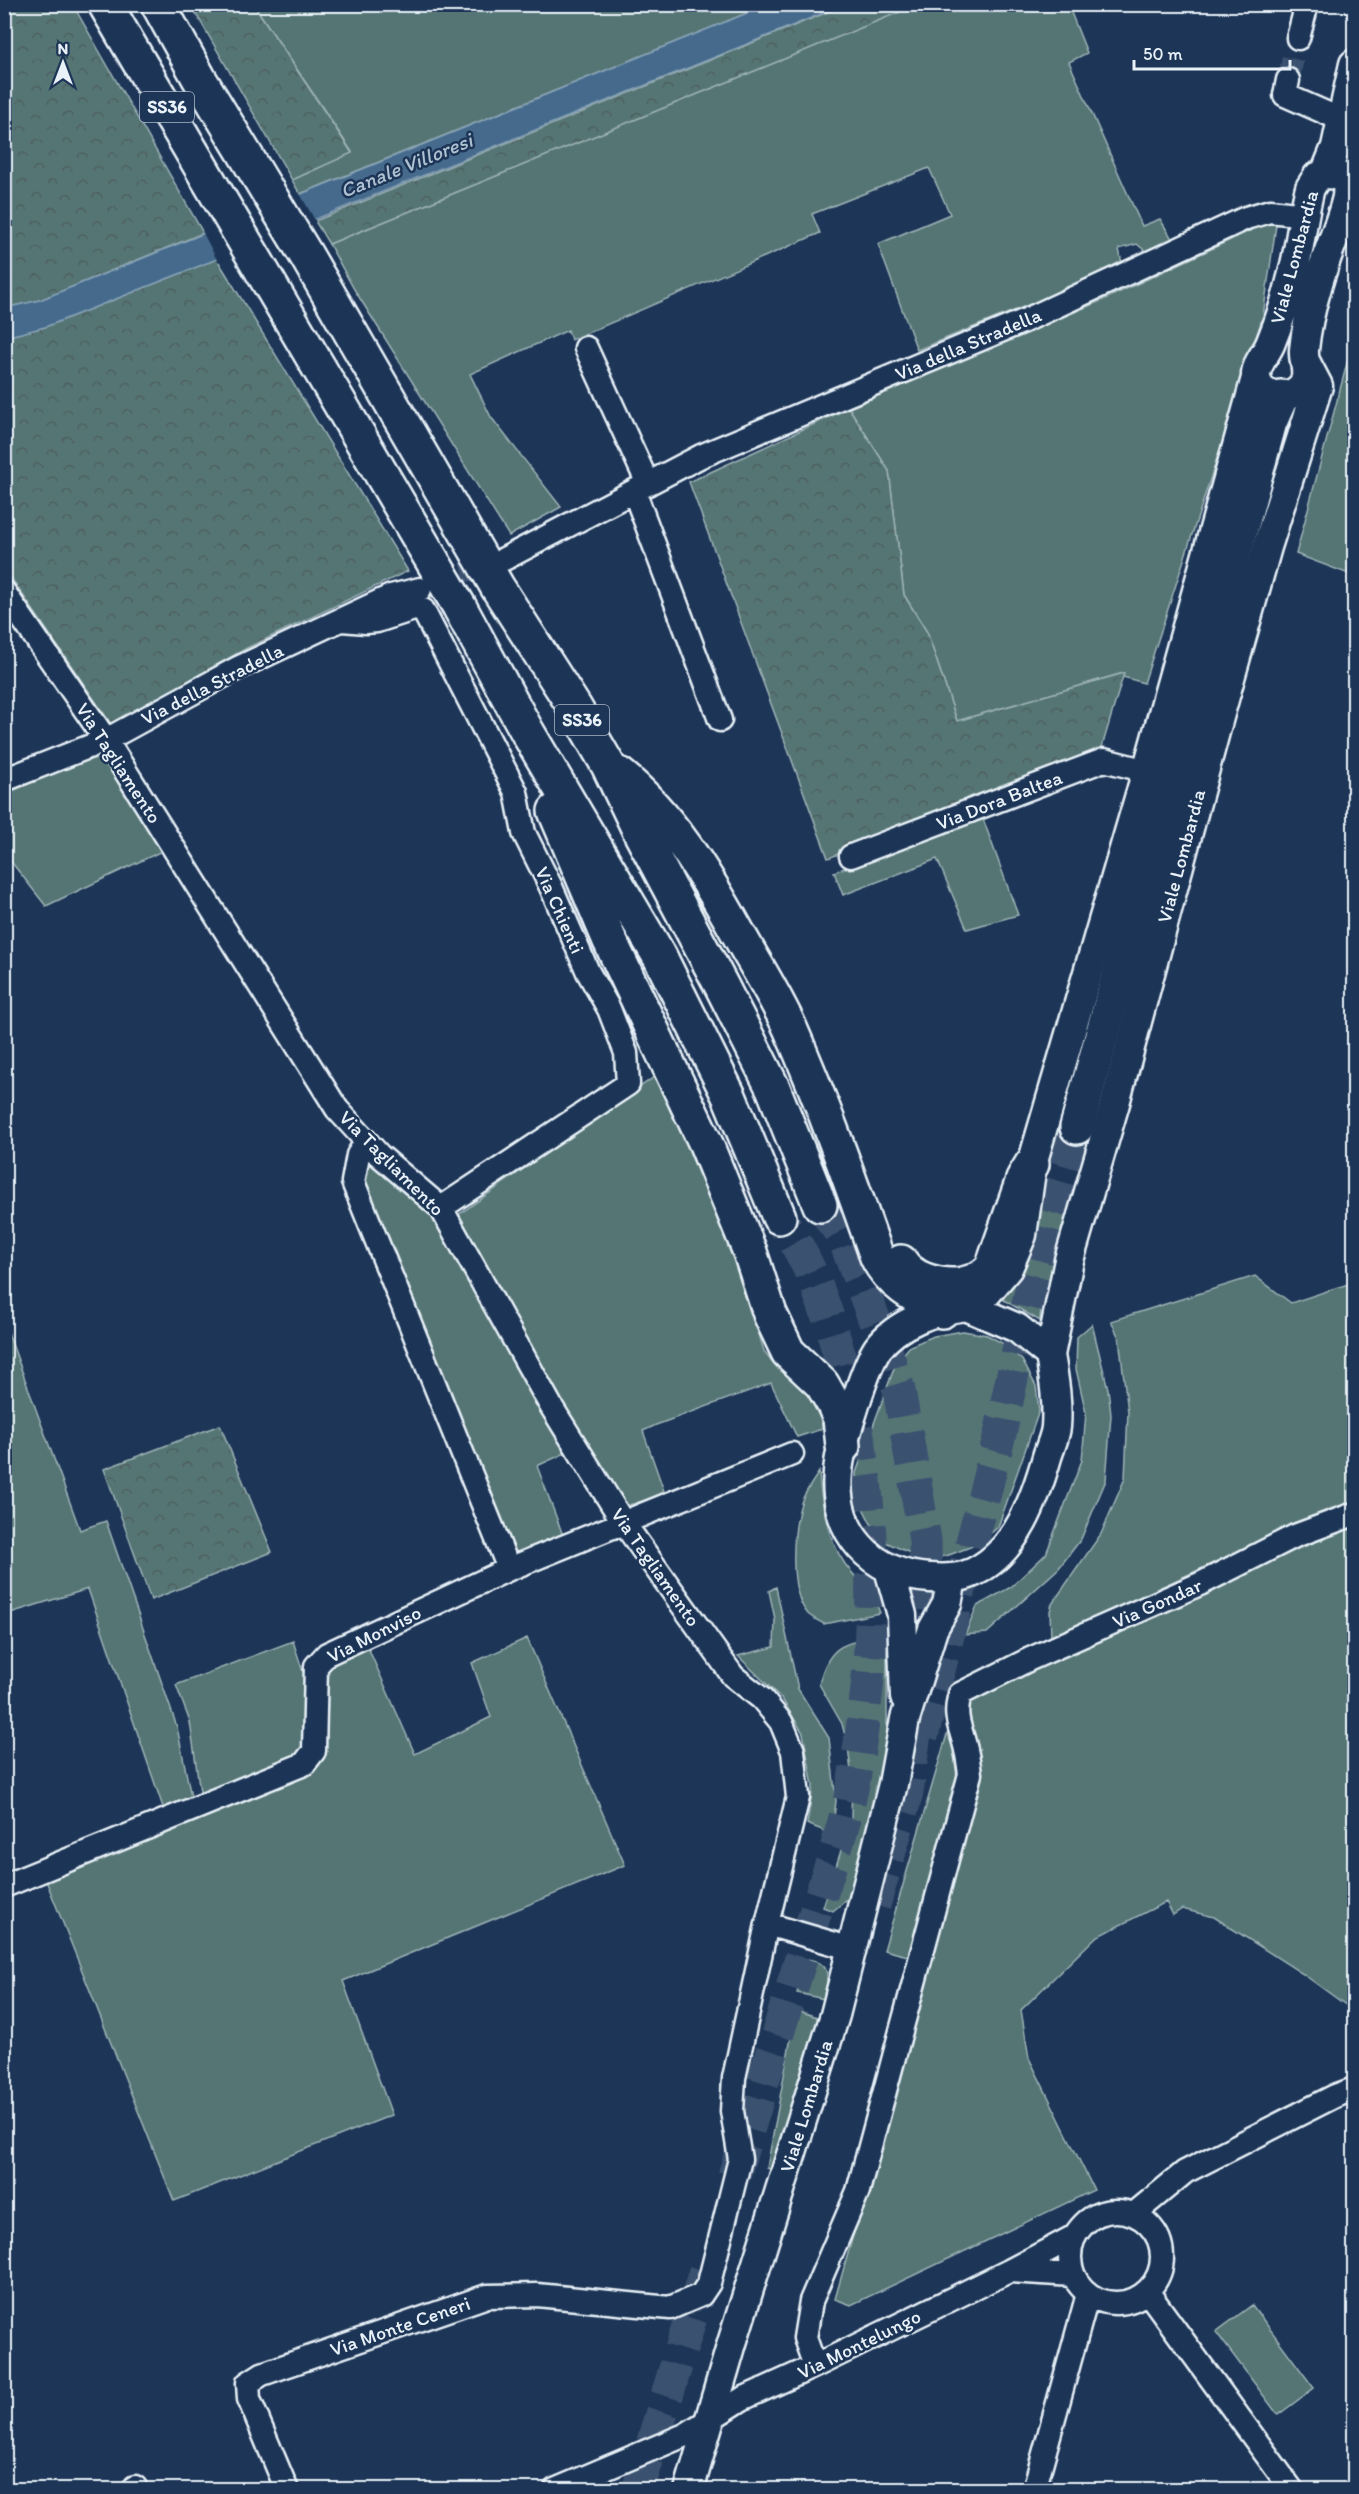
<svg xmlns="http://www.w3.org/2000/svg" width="1359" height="2494" font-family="Itim,sans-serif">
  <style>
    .green { fill: #557574; stroke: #9eb3b6; stroke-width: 1.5 }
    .forest { fill: url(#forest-crowns); stroke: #9eb3b6; stroke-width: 1.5 }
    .water { fill: #446b8c; stroke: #86a1b7; stroke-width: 1.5 }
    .pier { fill: #1d3557 }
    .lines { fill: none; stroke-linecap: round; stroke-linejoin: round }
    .minor-tunnel { stroke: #3b516f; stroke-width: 22; stroke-dasharray: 22 11; stroke-linecap: butt }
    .highway-tunnel { stroke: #3b516f; stroke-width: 33; stroke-dasharray: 33 16; stroke-linecap: butt }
    .minor-casing { stroke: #e8f1f8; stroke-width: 27 }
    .major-casing { stroke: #e8f1f8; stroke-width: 33 }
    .highway-casing { stroke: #e8f1f8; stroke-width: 38 }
    .minor { stroke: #1d3557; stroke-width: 22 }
    .major { stroke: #1d3557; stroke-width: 28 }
    .highway { stroke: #1d3557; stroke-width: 33 }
    .labels { text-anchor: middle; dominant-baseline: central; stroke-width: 5; stroke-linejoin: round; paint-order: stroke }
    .shield { fill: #1d3557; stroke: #abb9c8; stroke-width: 1.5 }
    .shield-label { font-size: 18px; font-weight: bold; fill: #e8f1f8 }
    .street-label { font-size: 20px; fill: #e8f1f8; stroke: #1d3557 }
    .water-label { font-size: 21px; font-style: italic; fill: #afc2d2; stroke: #1d3557 }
  </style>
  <defs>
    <pattern id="forest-crowns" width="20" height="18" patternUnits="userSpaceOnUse" patternTransform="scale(1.5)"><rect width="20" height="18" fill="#557574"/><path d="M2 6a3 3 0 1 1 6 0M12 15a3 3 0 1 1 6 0" fill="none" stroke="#4e5e5f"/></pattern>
  </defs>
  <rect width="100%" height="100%" fill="#1d3557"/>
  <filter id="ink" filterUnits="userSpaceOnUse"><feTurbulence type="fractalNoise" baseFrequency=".0167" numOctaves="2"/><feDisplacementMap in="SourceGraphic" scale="12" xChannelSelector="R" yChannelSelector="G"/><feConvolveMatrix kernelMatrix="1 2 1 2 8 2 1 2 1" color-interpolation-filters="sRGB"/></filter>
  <g filter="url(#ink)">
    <!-- green -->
    <path class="green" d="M 917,4 L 1068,5 L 1087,53 L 1069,62 L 1142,226 L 1160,219 L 1174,242 L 1149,254 L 1137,244 L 1119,249 L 1122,264 L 1083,283 L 917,350 L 878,244 L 950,214 L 929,168 L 812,214 L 820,233 L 571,340 L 568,330 L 470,374 L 491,417 L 561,507 L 509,536 L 354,289 L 329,244 Z
      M 254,5 L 767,5 L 300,194 L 292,180 L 352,152 Z
      M 1277,218 L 1263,316 L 1144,683 L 1123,677 L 1123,673 L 957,721 L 927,632 L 904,595 L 889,471 L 849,408 L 1105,299 Z
      M 1354,258 L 1354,576 L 1296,554 L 1350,352 L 1354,329 Z
      M 101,753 L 162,851 L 46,906 L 5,854 L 5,794 Z
      M 982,816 L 1018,915 L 967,929 L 937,859 L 843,895 L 834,872 Z
      M 660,1073 L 734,1250 L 764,1351 L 778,1369 L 809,1391 L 820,1407 L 822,1429 L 797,1437 L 771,1383 L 656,1425 L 643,1431 L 665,1494 L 626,1506 L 622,1504 L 563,1403 L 458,1215 Z
      M 368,1155 L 430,1208 L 570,1451 L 537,1466 L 564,1538 L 513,1558 L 360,1185 Z
      M 1042,1195 L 1070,1202 L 1041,1308 L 1040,1321 L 997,1296 L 1013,1280 Z
      M 1255,1276 L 1291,1303 L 1354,1282 L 1354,1502 L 1302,1522 L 1051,1638 L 1050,1611 L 1052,1604 L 1101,1534 L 1125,1478 L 1128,1412 L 1119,1338 L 1111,1321 Z
      M 1092,1324 L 1108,1389 L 1111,1415 L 1106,1480 L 1081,1539 L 1059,1568 L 987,1633 L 965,1635 L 977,1606 L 1011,1587 L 1046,1554 L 1082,1460 L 1086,1413 L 1076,1369 L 1077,1337 Z
      M 7,1330 L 80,1530 L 106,1521 L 177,1727 L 192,1802 L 165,1813 L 88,1589 L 10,1613 L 5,1601 L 4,1331 Z
      M 963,1331 L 987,1335 L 1004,1344 L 1022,1360 L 1036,1386 L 1039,1411 L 998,1527 L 978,1544 L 949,1555 L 935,1558 L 910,1553 L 883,1541 L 870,1522 L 856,1494 L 856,1473 L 896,1363 L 910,1346 L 934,1336 Z
      M 819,1472 C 821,1503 827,1538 845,1564 C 857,1580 874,1595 880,1613 L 824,1624 C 819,1621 812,1618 808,1614 C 787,1589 793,1528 802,1500 C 806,1491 813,1481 819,1472 Z
      M 1354,1523 L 1354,1847 L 1351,1849 L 1354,1857 L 1354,2011 L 1303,1974 L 1214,1917 L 1182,1909 L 1173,1915 L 1166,1902 L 1096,1937 L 1021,2010 L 1029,2058 L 1094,2190 L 851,2305 L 835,2299 L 902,2064 L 980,1773 L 970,1719 L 961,1697 L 1300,1543 Z
      M 776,1587 L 798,1689 L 829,1738 L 836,1801 L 832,1834 L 807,1824 L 813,1786 L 803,1733 L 782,1699 L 738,1656 L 774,1647 L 775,1619 L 769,1591 Z
      M 887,1637 L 887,1742 L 852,1895 L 833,1911 L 823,1907 L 851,1819 L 852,1779 L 848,1747 L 842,1724 L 819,1684 C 829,1642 848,1641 887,1637 Z
      M 527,1638 L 625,1865 L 343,1981 L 392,2115 L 174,2201 L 45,1878 L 308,1771 L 323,1668 L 366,1643 L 415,1754 L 491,1717 L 472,1663 Z
      M 293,1641 L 306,1681 L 305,1746 L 296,1757 L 201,1799 L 190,1722 L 176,1685 Z
      M 950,1724 L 957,1778 L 912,1957 L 884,1950 Z
      M 807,1959 C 833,1963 828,1978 824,1999 L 797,1993 Z
      M 796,2010 L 820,2018 L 775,2171 L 767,2168 Z
      M 1252,2305 L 1314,2388 L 1278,2415 L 1216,2332 Z"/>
    <!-- forest -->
    <path class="forest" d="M 4,5 L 73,5 L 203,233 L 40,300 L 5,308 Z
      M 191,5 L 254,5 L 352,153 L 292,180 Z
      M 845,5 L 917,5 L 329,244 L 315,221 Z
      M 217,259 L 408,571 L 247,648 L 111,724 L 5,569 L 4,337 L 45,327 Z
      M 849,408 L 889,471 L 904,595 L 927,632 L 957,721 L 1124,673 L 1099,757 L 828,858 L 689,482 Z
      M 220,1425 L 272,1552 L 151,1600 L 104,1469 Z"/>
    <!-- water -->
    <path class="water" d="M 767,5 L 843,5 L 217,259 L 45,327 L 5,337 L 5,308 L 40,300 Z"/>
    <!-- pier -->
    <path class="pier" d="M 299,192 L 316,222 L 218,262 L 202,231 Z"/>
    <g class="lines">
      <!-- minor-tunnel -->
      <path class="minor-tunnel" d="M 1288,80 L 1298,38
        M 432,584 L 459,573 L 497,562"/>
      <!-- highway-tunnel -->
      <path class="highway-tunnel" d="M 820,1205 L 843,1236 L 888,1356 L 899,1390 L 925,1540 L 926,1604 L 923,1659
        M 922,1736 L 1000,1434 L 1033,1281 L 1077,1127
        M 874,1905 L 907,1793 L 918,1710
        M 734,2176 C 760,2091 786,2007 812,1923 C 827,1875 845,1827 854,1779 C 879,1645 879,1504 844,1373 C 830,1318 812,1262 779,1217
        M 638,2490 L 706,2268"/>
      <!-- minor casing -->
      <g class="minor-casing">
        <path id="minor" d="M 1298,38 L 1307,4
          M 1288,80 L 1285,95 L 1342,120
          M 586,348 L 648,484
          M 634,491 L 720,720
          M 504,559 L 701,456 L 1024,321 L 1246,218 L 1270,211 L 1305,215
          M 4,592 L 106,740 L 337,1109 L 379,1155 L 441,1208 L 551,1406 L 623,1522 L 733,1676 L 762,1699 L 781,1722 L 793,1751 L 798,1797 L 767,1924 L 734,2078 L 732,2111 L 740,2159 L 709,2283 L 701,2295 L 670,2308 L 537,2295 L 487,2296 L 262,2374 L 248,2383 L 249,2399 L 287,2490
          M 342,620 L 366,622 L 377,621 L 417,608 L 423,610 L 516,792 L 524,833 L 551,887 L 588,972 L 609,1009 L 626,1053 L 628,1084 L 441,1208
          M 4,780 L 106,740 L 238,668 L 391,596 L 420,589
          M 851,856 L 1104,760 L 1147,771
          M 366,1142 L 358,1155 L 353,1182 L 509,1569
          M 4,1886 L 304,1764 L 314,1751 L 316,1666 L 327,1654 L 509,1569 L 792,1454
          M 767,1924 L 852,1949
          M1070 2257a46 46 0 1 1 92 0a46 46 0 1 1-92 0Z
          M 1134,2214 L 1185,2172 L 1335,2096 L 1354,2089
          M 1010,2271 L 1073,2275
          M 1147,2291 L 1292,2490
          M 815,2366 L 805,2338 L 811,2301 L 858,2191 L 970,1774 C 969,1766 968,1758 966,1750 C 961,1727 953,1718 960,1694 L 1030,1659 L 1202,1583 L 1295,1536 L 1354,1514
          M 135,2487 L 136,2490
          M 555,2490 L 685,2435 L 742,2399 L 815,2366 L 1009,2271 L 1073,2237
          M 1034,2490 L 1088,2294"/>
      </g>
      <!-- major casing -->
      <g class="major-casing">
        <path id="major" d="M 1325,174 C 1335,174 1341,176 1348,183 L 1347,197 C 1340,228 1325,256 1317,287 C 1311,307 1306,329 1304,350 C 1303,361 1309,370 1305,381 C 1296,403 1255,401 1256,374 C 1257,362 1267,353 1271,342 C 1279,322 1286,302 1291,281 C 1300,251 1302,218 1310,188 L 1317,177 Z
          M 1325,174 L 1336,147 L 1354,64
          M 966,1306 L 986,1294 L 1008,1268 L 1022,1235 L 1032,1164 L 1147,771 L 1256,378
          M 966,1306 L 1017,1328 L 1050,1355 C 1054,1379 1058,1402 1056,1427 C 1055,1437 1050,1447 1047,1457 C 1035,1499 1017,1551 974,1572 C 959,1579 946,1579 930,1578 C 872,1575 832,1532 838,1472 C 840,1447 850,1422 857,1398 C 862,1383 869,1361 878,1348 C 898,1322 934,1310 966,1306 Z
          M 1050,1355 L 1069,1260 L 1115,1103 L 1219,717 L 1267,547 L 1318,386 L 1306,363
          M 889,1569 L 902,1615 L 905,1697
          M 689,2490 L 732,2343 L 835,2015 L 893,1784 L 905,1719 L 933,1629 L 947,1604 L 952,1579"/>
      </g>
      <!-- highway casing -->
      <g class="highway-casing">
        <path id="highway" d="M 105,4 L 459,606 L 528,733 L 660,957 L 729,1096 L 779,1217
          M 158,4 L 199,78 L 306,255 L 498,588 L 575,708 L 608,765 L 641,834 L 721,985 L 773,1088 L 820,1205
          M 619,774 C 671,816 706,875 738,933 C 755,964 775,995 790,1028 C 823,1103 850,1180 877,1257 C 891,1285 916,1297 942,1311
          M 555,811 L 610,941 L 706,1144 L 750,1252 L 770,1314 L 788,1352 L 822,1384 L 833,1403 L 840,1418 L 843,1446
          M 1077,1127 L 1270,422 L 1281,397
          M 901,1262 C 916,1285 959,1292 981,1277 C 985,1275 989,1271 992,1268 L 1024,1177 L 1032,1164"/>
      </g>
      <!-- minor -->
      <use href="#minor" class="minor"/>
      <!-- major -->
      <use href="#major" class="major"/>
      <!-- highway -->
      <use href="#highway" class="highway"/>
    </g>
  </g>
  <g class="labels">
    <!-- shield labels -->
    <g class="shield">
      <rect x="140" y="92" width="54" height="30" rx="4.5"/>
      <rect x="555" y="705" width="54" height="30" rx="4.5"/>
    </g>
    <g class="shield-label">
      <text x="167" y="107">SS36</text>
      <text x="582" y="720">SS36</text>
    </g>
    <!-- street labels -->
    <g class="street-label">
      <text transform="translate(1294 257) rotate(-75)">Viale Lombardia</text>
      <text transform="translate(968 344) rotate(-23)">Via della Stradella</text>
      <text transform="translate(212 684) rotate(-27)">Via della Stradella</text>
      <text transform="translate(119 763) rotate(57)">Via Tagliamento</text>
      <text transform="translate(999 800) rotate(-21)">Via Dora Baltea</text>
      <text transform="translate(1181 856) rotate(-75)">Viale Lombardia</text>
      <text transform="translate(560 910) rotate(66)">Via Chienti</text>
      <text transform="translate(392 1163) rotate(45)">Via Tagliamento</text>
      <text transform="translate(656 1567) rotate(55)">Via Tagliamento</text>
      <text transform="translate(1157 1603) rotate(-24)">Via Gondar</text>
      <text transform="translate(374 1634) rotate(-27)">Via Monviso</text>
      <text transform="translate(806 2106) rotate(-73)">Viale Lombardia</text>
      <text transform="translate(400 2326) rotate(-19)">Via Monte Ceneri</text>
      <text transform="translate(859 2344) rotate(-26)">Via Montelungo</text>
    </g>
    <!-- water labels -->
    <g class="water-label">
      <text transform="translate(406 165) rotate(-22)">Canale Villoresi</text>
    </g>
  </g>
  <!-- margin -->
  <rect width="1359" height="2494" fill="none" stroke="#1d3557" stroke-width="24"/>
  <rect x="12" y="12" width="1335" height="2470" fill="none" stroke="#e8f1f8" stroke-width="2" filter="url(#ink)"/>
  <!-- north arrow -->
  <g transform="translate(63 63)" stroke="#1d3557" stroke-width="4.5" paint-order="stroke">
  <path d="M0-4.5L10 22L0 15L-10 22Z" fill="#e8f1f8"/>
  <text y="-9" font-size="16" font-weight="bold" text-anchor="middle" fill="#e8f1f8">N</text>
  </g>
  <!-- scale -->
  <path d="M1134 60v9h156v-9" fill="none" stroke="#e8f1f8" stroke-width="3"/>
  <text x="1143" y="60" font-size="18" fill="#e8f1f8" stroke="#1d3557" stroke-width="4.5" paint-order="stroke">50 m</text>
</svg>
